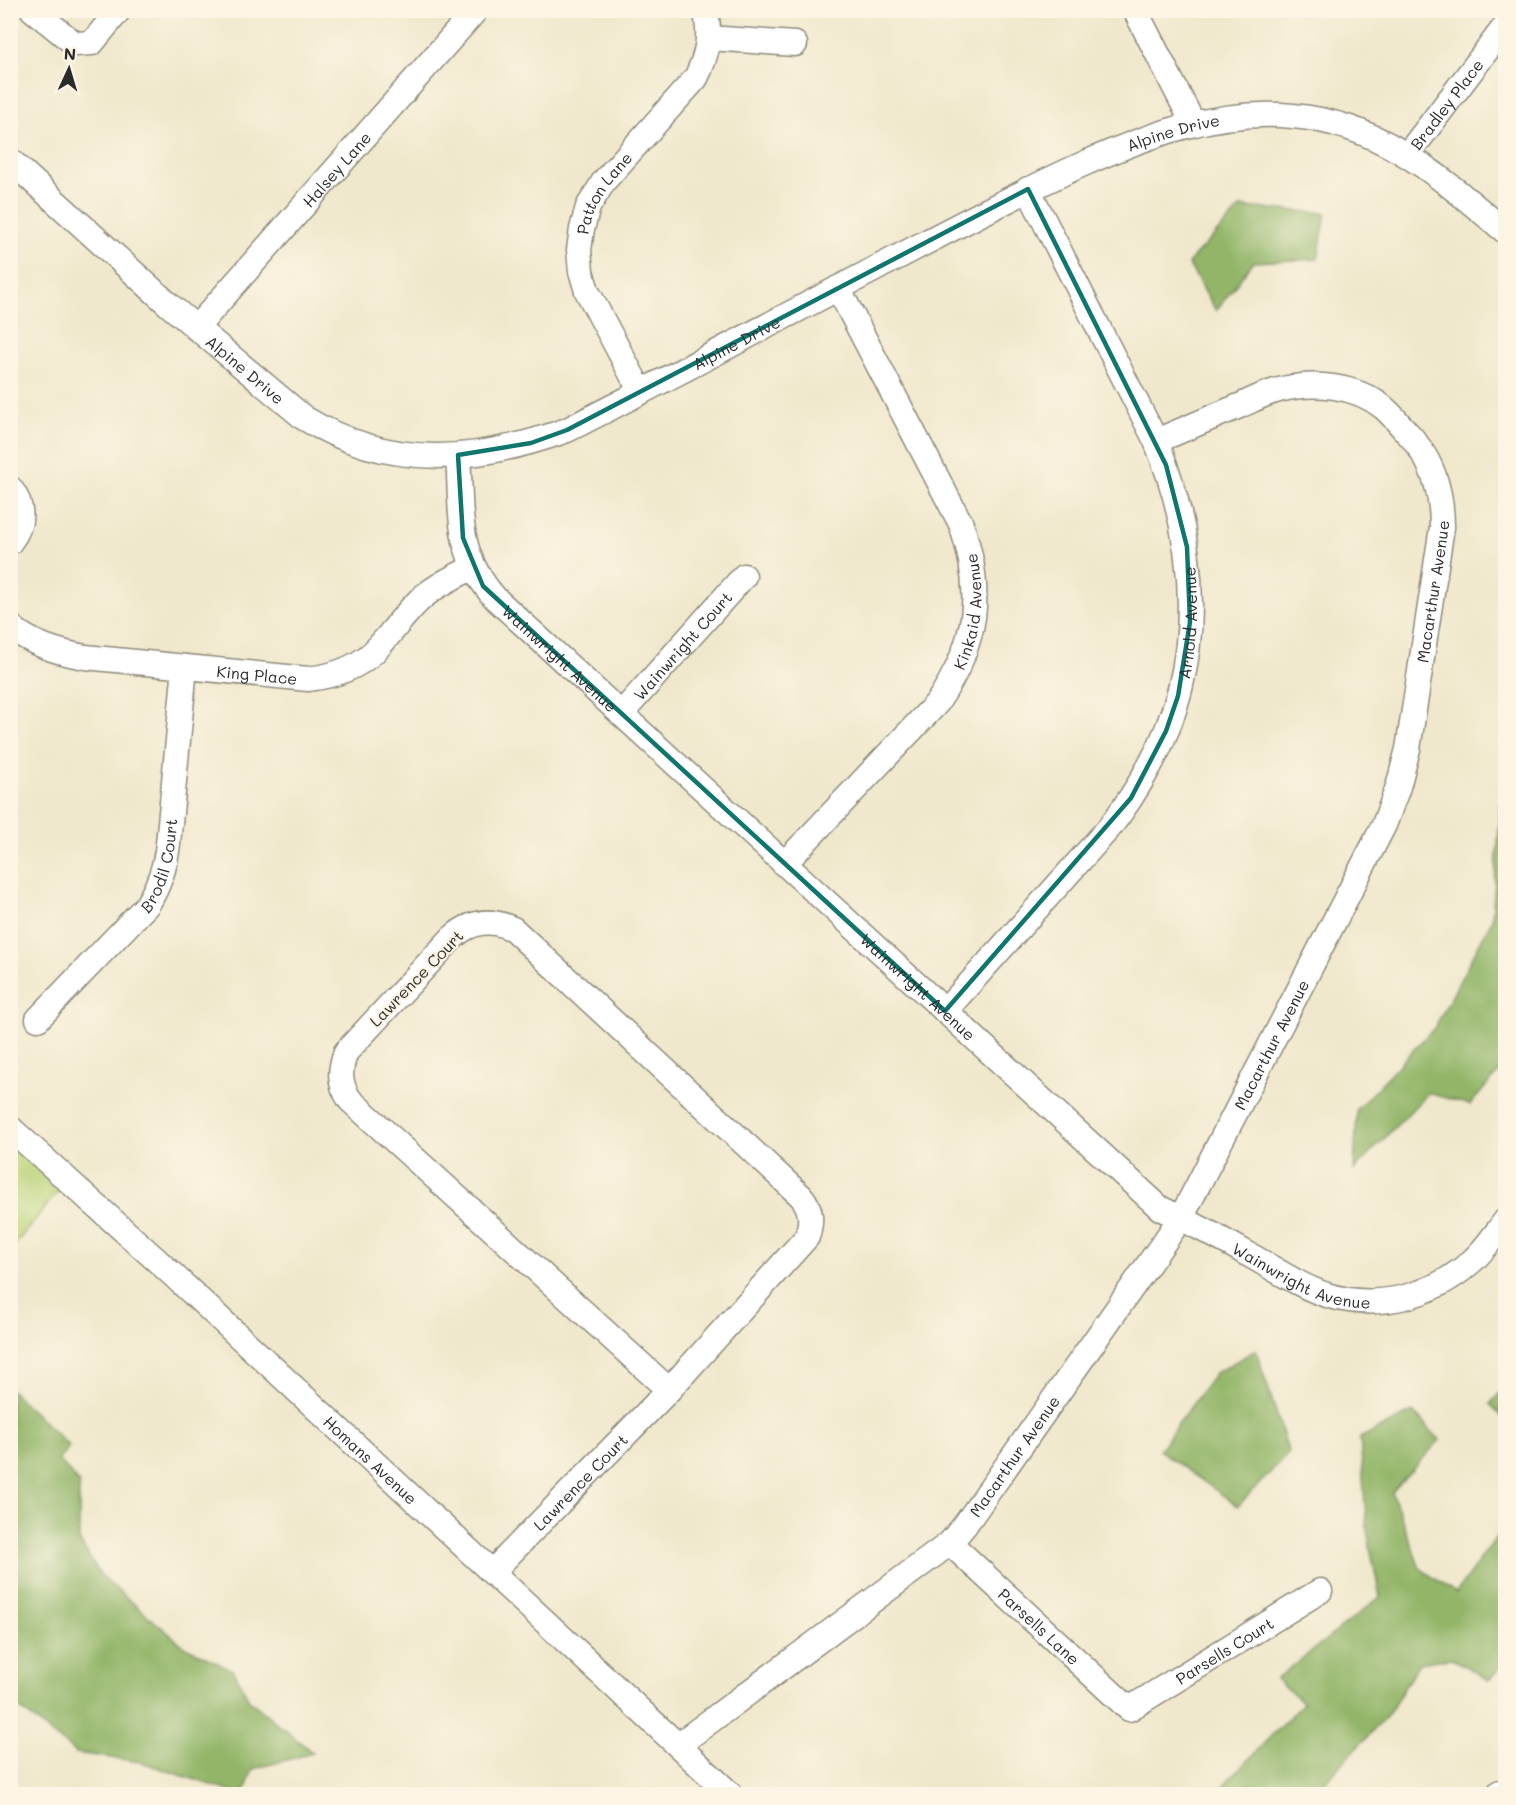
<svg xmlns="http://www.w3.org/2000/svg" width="1516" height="1805" font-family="Mali,sans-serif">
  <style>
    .green { fill: #b9d378; stroke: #727f52; stroke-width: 1.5 }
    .forest { fill: #92b568; stroke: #5e704a; stroke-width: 1.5 }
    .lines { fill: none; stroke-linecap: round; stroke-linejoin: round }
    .minor-casing { stroke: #8e8a7c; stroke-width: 27 }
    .minor { stroke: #fff; stroke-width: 24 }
    .marked { fill: none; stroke: #0f766e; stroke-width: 4.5; stroke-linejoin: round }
    .labels { text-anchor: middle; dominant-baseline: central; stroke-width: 4.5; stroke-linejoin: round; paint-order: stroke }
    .street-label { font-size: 16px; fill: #2b2b2b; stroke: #fcf5e5 }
  </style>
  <rect width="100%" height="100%" fill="#fcf5e5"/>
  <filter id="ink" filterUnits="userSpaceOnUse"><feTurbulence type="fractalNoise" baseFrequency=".0167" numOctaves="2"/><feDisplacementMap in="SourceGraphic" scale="12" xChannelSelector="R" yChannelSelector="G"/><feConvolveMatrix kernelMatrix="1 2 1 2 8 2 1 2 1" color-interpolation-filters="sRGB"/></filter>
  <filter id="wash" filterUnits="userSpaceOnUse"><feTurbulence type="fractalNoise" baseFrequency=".008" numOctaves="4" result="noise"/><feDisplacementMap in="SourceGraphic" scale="24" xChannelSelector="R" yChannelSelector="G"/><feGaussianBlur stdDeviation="1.35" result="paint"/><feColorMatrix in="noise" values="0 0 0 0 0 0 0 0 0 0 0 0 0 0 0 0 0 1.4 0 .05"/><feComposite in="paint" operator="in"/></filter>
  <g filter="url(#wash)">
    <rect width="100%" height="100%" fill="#f0e8cc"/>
    <!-- green -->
    <path class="green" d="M 11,1133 L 65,1183 L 11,1249 Z"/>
    <!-- forest -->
    <path class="forest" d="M 1241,207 L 1326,213 L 1318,259 L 1253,262 L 1216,311 L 1188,263 Z
      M 1505,800 L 1505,1065 L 1470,1105 L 1428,1093 L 1354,1170 L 1357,1109 L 1435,1027 L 1492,920 L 1501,804 Z
      M 1256,1350 L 1289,1453 L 1238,1506 L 1159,1450 L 1215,1373 Z
      M 1505,1387 L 1505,1420 L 1490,1404 Z
      M 11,1390 L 69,1446 L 59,1460 L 79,1483 L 79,1540 L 101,1576 L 184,1646 L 234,1671 L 249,1700 L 313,1753 L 253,1769 L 244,1794 L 238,1794 L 141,1762 L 76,1753 L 22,1710 L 11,1706 Z
      M 1413,1412 L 1440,1440 L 1392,1492 L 1420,1568 L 1456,1593 L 1505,1525 L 1505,1663 L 1489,1680 L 1452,1658 L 1419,1663 L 1388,1715 L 1313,1794 L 1218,1794 L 1219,1790 L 1303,1703 L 1276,1679 L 1380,1597 L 1367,1531 L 1360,1438 Z"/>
  </g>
  <g filter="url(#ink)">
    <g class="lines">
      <!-- minor casing -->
      <g class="minor-casing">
        <g id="minor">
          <path d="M 33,10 L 75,44 L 92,43 L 119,10"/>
          <path d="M 1135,10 L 1193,123"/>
          <path d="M 709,38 L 795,44"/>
          <path id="s1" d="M 1408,154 L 1506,25"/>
          <path id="s2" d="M 10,160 L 168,304 L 304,418 C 390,470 476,463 567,430 C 672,377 775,321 879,267 C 946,232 1012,196 1081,165 C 1148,135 1218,109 1293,116 C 1383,124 1440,177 1506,232"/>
          <path id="s3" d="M 196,328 L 476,10"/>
          <path id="s4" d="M 641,392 L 587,291 L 581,271 L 579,250 L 582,229 L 588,207 L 604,181 L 696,78 C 707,56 712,35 705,10"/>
          <path id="s5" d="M 458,455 C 462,513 455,554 496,599 L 1160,1208 C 1191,1223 1222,1239 1253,1257 C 1278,1271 1303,1288 1330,1296 C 1380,1310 1433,1296 1471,1262 C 1485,1250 1495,1234 1506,1220"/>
          <path d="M 10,488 C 24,505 24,525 10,542"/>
          <path id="s6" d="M 10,626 C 32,645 58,652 85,657 L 308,679 C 336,676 362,667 381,644 C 396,628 407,610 424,596 C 439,584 455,576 472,568"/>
          <path id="s7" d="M 621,714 L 744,576"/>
          <path id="s8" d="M 784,864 L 937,703 C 977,644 985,593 961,524 L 838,288"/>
          <path id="s9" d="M 945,1011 L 1109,828 C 1124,809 1137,789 1149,767 C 1206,666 1199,546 1156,441 L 1028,189"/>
          <path id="s10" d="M 38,1019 L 147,905 C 159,885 165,868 168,844 L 185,667"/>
          <path id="s11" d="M 10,1128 L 172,1274 L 730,1794"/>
          <path id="s12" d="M 950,1543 L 1129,1709 L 1320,1591"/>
          <path id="s13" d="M 492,1572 L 669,1390 L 807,1237 C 812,1221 812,1209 801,1196 L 513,929 C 490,918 471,921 452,938 L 346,1052 C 339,1070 339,1084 350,1100 L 669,1390"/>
          <path id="s14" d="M 678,1745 L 950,1543 L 965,1525 L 1181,1218 L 1384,825 L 1398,787 L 1408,749 L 1442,527 C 1442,488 1431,456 1403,428 C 1397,421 1391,414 1384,408 C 1356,385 1314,381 1279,390 C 1265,393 1251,401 1237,407 C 1210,418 1183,430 1156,441"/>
          <path d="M 1500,1792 L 1506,1793"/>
        </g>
      </g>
      <!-- minor -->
      <use href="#minor" class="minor"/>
    </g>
  </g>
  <!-- marked area -->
  <path class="marked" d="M 1028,189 L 1166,465 L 1187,547 L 1190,622 L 1178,696 L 1166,731 L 1131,798 L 945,1011 L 483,586 L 463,538 L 458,455 L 531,443 L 567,430 Z"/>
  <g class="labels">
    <!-- street labels -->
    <g class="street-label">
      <text stroke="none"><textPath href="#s1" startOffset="63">Bradley Place</textPath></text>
      <text stroke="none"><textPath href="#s2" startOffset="1341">Alpine Drive</textPath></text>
      <text stroke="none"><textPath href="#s3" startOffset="212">Halsey Lane</textPath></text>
      <text stroke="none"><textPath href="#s4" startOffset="220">Patton Lane</textPath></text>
      <text stroke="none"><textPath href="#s2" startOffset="855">Alpine Drive</textPath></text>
      <text stroke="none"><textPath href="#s2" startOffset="315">Alpine Drive</textPath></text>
      <text stroke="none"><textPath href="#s14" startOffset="1419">Macarthur Avenue</textPath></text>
      <text stroke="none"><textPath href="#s8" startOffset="321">Kinkaid Avenue</textPath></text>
      <text stroke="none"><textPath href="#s9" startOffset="470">Arnold Avenue</textPath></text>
      <text stroke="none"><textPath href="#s7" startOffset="92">Wainwright Court</textPath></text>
      <text stroke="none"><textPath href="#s5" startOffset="240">Wainwright Avenue</textPath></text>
      <text stroke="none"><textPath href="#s6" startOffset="255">King Place</textPath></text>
      <text stroke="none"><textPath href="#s10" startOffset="200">Brodil Court</textPath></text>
      <text transform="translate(416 978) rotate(-46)">Lawrence Court</text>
      <text stroke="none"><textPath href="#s5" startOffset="726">Wainwright Avenue</textPath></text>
      <text stroke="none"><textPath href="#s14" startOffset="933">Macarthur Avenue</textPath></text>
      <text stroke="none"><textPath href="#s5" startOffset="1212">Wainwright Avenue</textPath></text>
      <text stroke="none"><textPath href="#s14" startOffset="447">Macarthur Avenue</textPath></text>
      <text stroke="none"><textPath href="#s11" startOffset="490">Homans Avenue</textPath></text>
      <text stroke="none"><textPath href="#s13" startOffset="126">Lawrence Court</textPath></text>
      <text stroke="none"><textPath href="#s12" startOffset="122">Parsells Lane</textPath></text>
      <text stroke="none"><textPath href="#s12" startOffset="356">Parsells Court</textPath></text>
    </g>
  </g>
  <!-- margin -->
  <rect width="1516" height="1805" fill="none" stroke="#fcf5e5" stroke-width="36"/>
  <!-- north arrow -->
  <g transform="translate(69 69) rotate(4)" stroke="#fcf5e5" stroke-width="4.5" paint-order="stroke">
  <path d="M0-4.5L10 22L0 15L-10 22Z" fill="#2b2b2b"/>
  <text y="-9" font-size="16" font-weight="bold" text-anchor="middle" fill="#2b2b2b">N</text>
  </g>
</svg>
